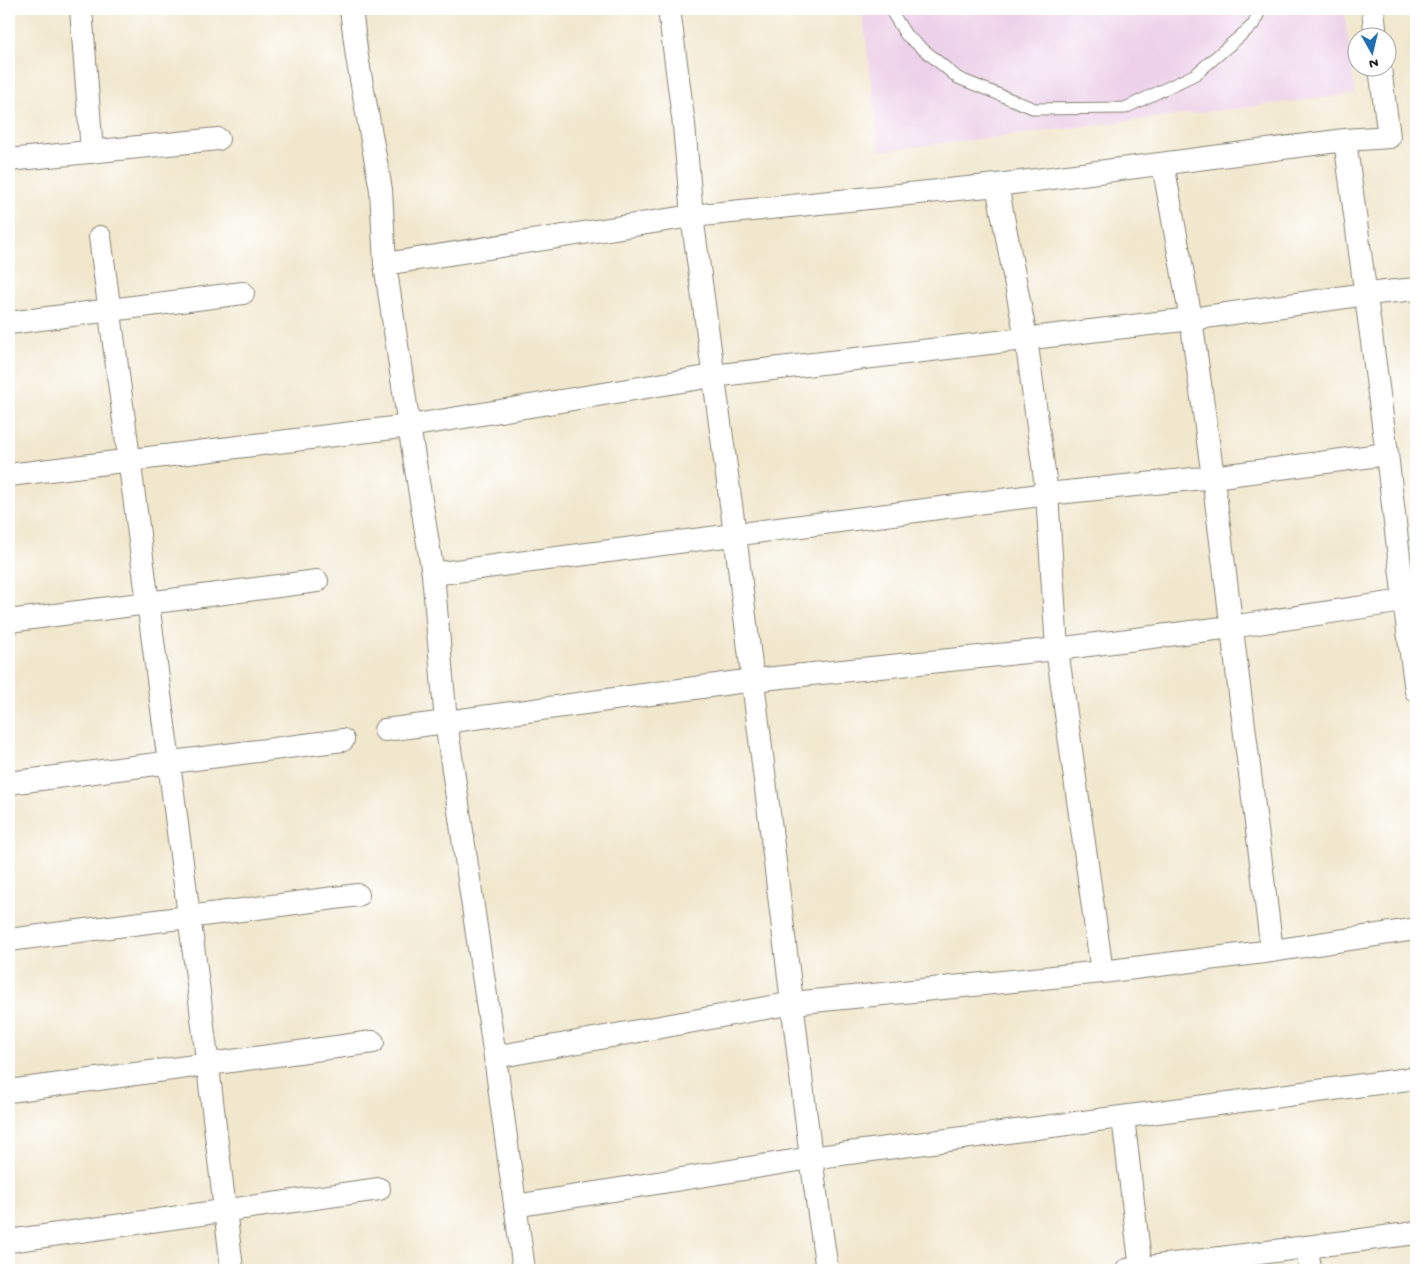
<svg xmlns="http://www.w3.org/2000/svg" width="1425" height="1279" font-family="'Gochi Hand',sans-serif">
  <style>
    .built { fill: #edd1e9 }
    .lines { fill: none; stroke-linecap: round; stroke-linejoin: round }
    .service-casing { stroke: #868274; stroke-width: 13 }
    .minor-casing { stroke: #868274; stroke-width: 24 }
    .service { stroke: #fff; stroke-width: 11 }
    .minor { stroke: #fff; stroke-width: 22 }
  </style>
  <rect width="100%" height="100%" fill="#fff"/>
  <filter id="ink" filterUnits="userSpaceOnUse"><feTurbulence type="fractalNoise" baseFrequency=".02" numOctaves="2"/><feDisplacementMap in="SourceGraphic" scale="10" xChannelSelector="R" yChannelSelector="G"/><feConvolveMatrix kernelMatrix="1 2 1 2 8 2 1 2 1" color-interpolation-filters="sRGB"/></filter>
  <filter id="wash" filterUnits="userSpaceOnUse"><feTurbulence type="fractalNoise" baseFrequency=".0096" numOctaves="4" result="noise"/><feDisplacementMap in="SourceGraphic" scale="20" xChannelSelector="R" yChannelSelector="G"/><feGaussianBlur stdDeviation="1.12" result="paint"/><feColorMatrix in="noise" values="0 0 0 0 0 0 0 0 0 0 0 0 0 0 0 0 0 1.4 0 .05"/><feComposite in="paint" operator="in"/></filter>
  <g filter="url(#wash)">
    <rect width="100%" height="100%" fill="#f1e7cd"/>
    <!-- built -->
    <path class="built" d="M 862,9 L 1344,9 L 1355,94 L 880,151 Z"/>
  </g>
  <g filter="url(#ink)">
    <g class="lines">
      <!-- service casing -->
      <g class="service-casing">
        <path id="service" d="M 890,9 L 906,35 L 958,78 L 1035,109 L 1125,108 L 1196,74 L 1253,25 L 1261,9"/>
      </g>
      <!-- minor casing -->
      <g class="minor-casing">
        <path id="minor" d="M 81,9 L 92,152
          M 351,9 L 357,57 L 381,190 L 385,264 L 409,426 L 433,574 L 1047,494 L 1213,477 L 1387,454
          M 669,9 L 684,125 L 692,216 L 735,534 L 811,1158 L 1416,1078
          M 1373,9 L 1376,38
          M 1345,140 L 1389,137 L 1380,68
          M 9,160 L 218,139
          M 1163,164 L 1191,319 L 1213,477 L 1272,951
          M 997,185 L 1026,338 L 1047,494 L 1057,649 L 1102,972
          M 100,237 L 198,984 L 232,1268
          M 385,264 L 692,216 L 997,185 L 1345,140 L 1387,454 L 1404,600 L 1416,691
          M 9,323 L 243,293
          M 9,475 L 409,426 L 713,376 L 1191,319 L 1366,294 L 1416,289
          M 433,574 L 446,722 L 495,1057 L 524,1270
          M 9,621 L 317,581
          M 385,730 L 446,722 L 753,680 L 1057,649 L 1231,627 L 1416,599
          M 9,783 L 343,740
          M 9,940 L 358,895
          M 495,1057 L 793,1003 L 1102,972 L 1272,951 L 1416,929
          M 9,1091 L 373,1042
          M 1123,1117 L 1141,1270
          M 515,1206 L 811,1158 L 827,1270
          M 9,1241 L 379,1189
          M 1307,1247 L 1310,1270
          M 1127,1270 L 1416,1233"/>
      </g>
      <!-- service -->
      <use href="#service" class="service"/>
      <!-- minor -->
      <use href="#minor" class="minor"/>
    </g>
  </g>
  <!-- margin -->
  <rect width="1425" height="1279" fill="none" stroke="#fff" stroke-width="30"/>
  <!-- north arrow -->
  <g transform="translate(1372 52) rotate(172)"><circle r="24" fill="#ffffff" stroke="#a4a4a4"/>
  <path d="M0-4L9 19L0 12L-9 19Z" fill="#1f6fb2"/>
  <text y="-8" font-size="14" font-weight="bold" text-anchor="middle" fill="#1c1c1c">N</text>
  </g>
</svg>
